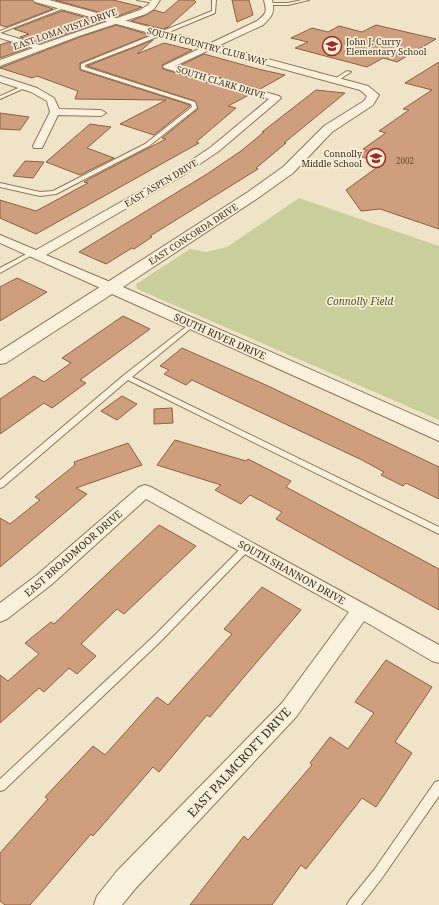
<svg xmlns="http://www.w3.org/2000/svg" width="439" height="905" font-family="'Noto Serif',serif">
  <style>
    .green { fill: #c9cf9b }
    .building { fill: #cf9f7d; stroke: #8d5f41 }
    .lines { fill: none; stroke-linecap: round; stroke-linejoin: round }
    .service-casing { stroke: #8d765c; stroke-width: 2 }
    .minor-casing { stroke: #8d765c; stroke-width: 2 }
    .tertiary-casing { stroke: #8d765c; stroke-width: 2 }
    .service { fill: #faf1dc; fill-rule: evenodd }
    .minor { fill: #faf1dc; fill-rule: evenodd }
    .tertiary { fill: #faf1dc; fill-rule: evenodd }
    .labels { text-anchor: middle; dominant-baseline: central; stroke-width: 3.5; stroke-linejoin: round; paint-order: stroke }
    .number-label { font-size: 8px; fill: #624a37 }
    .far-street-label { font-size: 9px; fill: #3d2e20; stroke: #f7eed8 }
    .far-poi-label { font-size: 9px; fill: #3d2e20; stroke: #f7eed8; text-anchor: start }
    .park-label { font-size: 10px; font-style: italic; fill: #4d5a26; stroke: #f7eed8 }
    .street-label { font-size: 10px; fill: #3d2e20; stroke: #f7eed8 }
    .near-street-label { font-size: 12px; fill: #3d2e20; stroke: #f7eed8 }
  </style>
  <rect width="100%" height="100%" fill="#f0e4c8"/>
  <!-- green -->
  <path class="green" d="M 299,198 L 439,246 L 439,420 L 137,289 L 136,284 L 190,249 L 206,252 L 227,247 Z"/>
  <!-- building -->
  <path class="building" d="M 0,0 L 32,0 L 35,3 L 53,9 L 6,27 L 0,25 Z
    M 55,0 L 113,0 L 142,7 L 116,17 Z
    M 179,0 L 194,0 L 196,2 L 168,27 L 163,29 L 131,21 L 146,15 L 154,10 L 164,13 Z
    M 232,0 L 249,0 L 253,15 L 237,22 Z
    M 62,11 L 102,22 L 40,43 L 20,37 L 29,34 L 14,29 Z
    M 116,25 L 150,35 L 80,63 L 80,70 L 190,105 L 190,106 L 154,135 L 120,124 L 166,100 L 75,99 L 78,91 L 37,76 L 32,78 L 0,68 L 80,37 Z
    M 376,25 L 436,39 L 397,62 L 383,58 L 367,67 L 295,48 L 308,42 L 291,38 L 312,28 L 328,32 L 339,26 L 362,32 Z
    M 153,40 L 137,54 L 164,43 L 192,50 L 162,65 L 163,69 L 249,95 L 228,106 L 236,108 L 196,142 L 199,143 L 36,234 L 0,218 L 0,200 L 36,211 L 88,183 L 84,182 L 89,179 L 166,139 L 162,138 L 198,109 L 195,101 L 87,66 Z
    M 8,42 L 28,48 L 0,58 L 0,45 Z
    M 204,54 L 258,69 L 285,75 L 260,89 L 179,66 Z
    M 439,62 L 439,229 L 380,209 L 361,211 L 346,190 L 383,163 L 359,156 L 367,150 L 363,149 L 386,133 L 379,131 L 409,110 L 403,109 L 432,90 L 405,83 Z
    M 316,90 L 345,93 L 284,143 L 286,143 L 256,168 L 258,169 L 150,236 L 152,237 L 134,249 L 132,248 L 106,264 L 79,252 L 207,174 L 241,151 L 264,132 L 262,132 Z
    M 0,113 L 29,117 L 20,130 L 0,129 Z
    M 90,124 L 111,127 L 87,148 L 114,158 L 80,175 L 46,162 Z
    M 25,161 L 44,162 L 33,178 L 13,176 Z
    M 17,278 L 47,292 L 0,321 L 0,287 Z
    M 123,316 L 150,329 L 80,380 L 86,383 L 52,408 L 44,403 L 0,434 L 0,399 L 34,376 L 44,382 L 71,363 L 62,358 Z
    M 182,348 L 268,386 L 439,467 L 439,499 L 406,483 L 403,486 L 381,475 L 384,472 L 362,460 L 192,380 L 186,385 L 164,374 L 169,370 L 160,366 Z
    M 122,396 L 137,404 L 117,420 L 101,411 Z
    M 172,408 L 173,423 L 154,424 L 154,409 Z
    M 175,440 L 246,461 L 248,459 L 291,481 L 286,487 L 439,569 L 439,610 L 276,519 L 282,512 L 250,495 L 241,504 L 215,490 L 221,485 L 157,465 Z
    M 128,443 L 142,465 L 76,488 L 87,494 L 0,567 L 0,518 L 10,524 L 40,500 L 35,497 L 75,465 L 74,462 Z
    M 159,525 L 196,546 L 124,614 L 117,609 L 81,644 L 96,656 L 77,674 L 69,668 L 44,692 L 39,688 L 0,723 L 0,675 L 8,681 L 39,654 L 25,643 L 51,622 L 54,624 Z
    M 262,587 L 301,610 L 210,717 L 207,715 L 159,772 L 153,767 L 93,836 L 91,834 L 30,905 L 5,905 L 0,901 L 0,853 L 48,799 L 45,797 L 93,746 L 105,755 L 157,697 L 168,705 L 232,634 L 224,629 Z
    M 386,660 L 432,687 L 395,742 L 412,753 L 376,807 L 362,798 L 306,869 L 301,865 L 272,905 L 190,905 L 244,836 L 248,840 L 312,765 L 310,763 L 330,737 L 348,749 L 374,713 L 355,702 Z"/>
  <g class="lines">
    <!-- service casing -->
    <g class="service-casing">
      <path id="service" d="M 137,0 L 148,0 L 157,2 L 155,3 Z
        M 212,0 L 216,0 L 215,13 L 135,46 L 85,65 L 85,67 L 195,102 L 197,108 L 149,146 L 56,194 L 40,196 L 0,187 L 0,183 L 40,192 L 53,191 L 145,144 L 192,107 L 191,104 L 81,69 L 81,64 L 212,11 Z
        M 302,0 L 309,0 L 288,5 L 269,5 L 267,4 L 269,3 L 288,3 Z
        M 64,6 L 67,7 L 0,33 L 0,31 Z
        M 347,71 L 351,72 L 337,81 L 333,80 Z
        M 23,86 L 27,87 L 0,99 L 0,96 Z
        M 32,251 L 35,253 L 34,254 L 0,273 L 0,268 Z
        M 193,322 L 196,324 L 195,325 L 132,377 L 439,527 L 439,534 L 128,380 L 3,487 L 0,488 L 0,480 L 124,375 L 191,323 Z
        M 247,544 L 250,545 L 251,547 L 250,549 L 160,642 L 4,790 L 0,791 L 0,779 L 154,636 L 244,545 Z
        M 439,781 L 439,796 L 382,878 L 361,905 L 347,905 L 349,901 L 374,870 L 435,782 Z"/>
    </g>
    <!-- minor casing -->
    <g class="minor-casing">
      <path id="minor" d="M 152,0 L 160,0 L 154,9 L 146,14 L 79,36 L 0,66 L 0,60 L 33,48 L 0,38 L 0,33 L 40,45 L 140,10 L 148,5 Z
        M 264,0 L 272,0 C 275,13 272,16 263,25 L 175,66 L 279,96 L 281,98 L 279,100 L 219,151 L 182,176 L 46,255 L 115,284 L 116,287 L 115,290 L 105,290 L 0,243 L 0,235 L 36,250 L 174,172 L 211,147 L 269,99 L 164,68 L 163,66 L 257,21 C 267,13 267,12 264,0 Z
        M 0,76 L 37,88 L 54,98 L 59,109 L 101,110 L 106,113 L 101,116 L 58,115 L 42,148 L 34,148 L 33,146 L 50,112 L 47,101 L 31,92 L 0,82 Z
        M 145,485 L 151,487 L 439,645 L 439,663 L 432,661 L 364,621 L 296,717 L 135,889 L 122,905 L 94,905 L 97,896 L 117,871 L 282,703 L 349,612 L 146,499 L 51,585 L 7,619 L 0,622 L 0,603 L 37,575 L 139,487 Z"/>
    </g>
    <!-- tertiary casing -->
    <g class="tertiary-casing">
      <path id="tertiary" d="M 33,0 L 49,0 L 368,86 L 379,95 L 373,105 L 332,132 L 293,173 L 258,198 L 123,287 L 439,426 L 439,441 L 112,294 L 6,363 L 0,364 L 0,351 L 248,192 L 283,167 L 324,126 L 364,101 L 367,96 L 360,90 L 35,2 Z"/>
    </g>
    <!-- service -->
    <use href="#service" class="service"/>
    <!-- minor -->
    <use href="#minor" class="minor"/>
    <!-- tertiary -->
    <use href="#tertiary" class="tertiary"/>
  </g>
  <!-- icons -->
  <defs>
    <g id="school-ring" transform="scale(1)"><circle r="9.5" fill="#f7eed8" stroke="#9e2a2b" stroke-width="1.5"/><path d="M0-5L7-2L0 1L-7-2ZM-4 1L0 2.5L4 1V4Q0 6-4 4Z" fill="#9e2a2b"/></g>
  </defs>
  <g fill-rule="evenodd">
    <use href="#school-ring" x="332" y="46"/>
    <use href="#school-ring" x="376" y="158"/>
  </g>
  <g class="labels">
    <!-- number labels -->
    <g class="number-label">
      <text x="405" y="160">2002</text>
    </g>
    <!-- far-street labels -->
    <g class="far-street-label">
      <text transform="translate(65 29) rotate(-19)">EAST LOMA VISTA DRIVE</text>
      <text transform="translate(207 46) rotate(15)">SOUTH COUNTRY CLUB WAY</text>
      <text transform="translate(221 82) rotate(17)">SOUTH CLARK DRIVE</text>
      <text transform="translate(161 183) rotate(-31)">EAST ASPEN DRIVE</text>
      <text transform="translate(193 234) rotate(-33)">EAST CONCORDA DRIVE</text>
    </g>
    <!-- far-poi labels -->
    <g class="far-poi-label">
      <text x="346" y="41">John J. Curry<tspan x="346" dy="10">Elementary School</tspan></text>
      <text x="362" y="153" text-anchor="end">Connolly<tspan x="362" dy="10">Middle School</tspan></text>
    </g>
    <!-- park labels -->
    <g class="park-label">
      <text x="360" y="301">Connolly Field</text>
    </g>
    <!-- street labels -->
    <g class="street-label">
      <text transform="translate(220 336) rotate(24)">SOUTH RIVER DRIVE</text>
      <text transform="translate(73 553) rotate(-41)">EAST BROADMOOR DRIVE</text>
      <text transform="translate(292 572) rotate(29)">SOUTH SHANNON DRIVE</text>
    </g>
    <!-- near-street labels -->
    <g class="near-street-label">
      <text transform="translate(239 762) rotate(-47)">EAST PALMCROFT DRIVE</text>
    </g>
  </g>
</svg>
